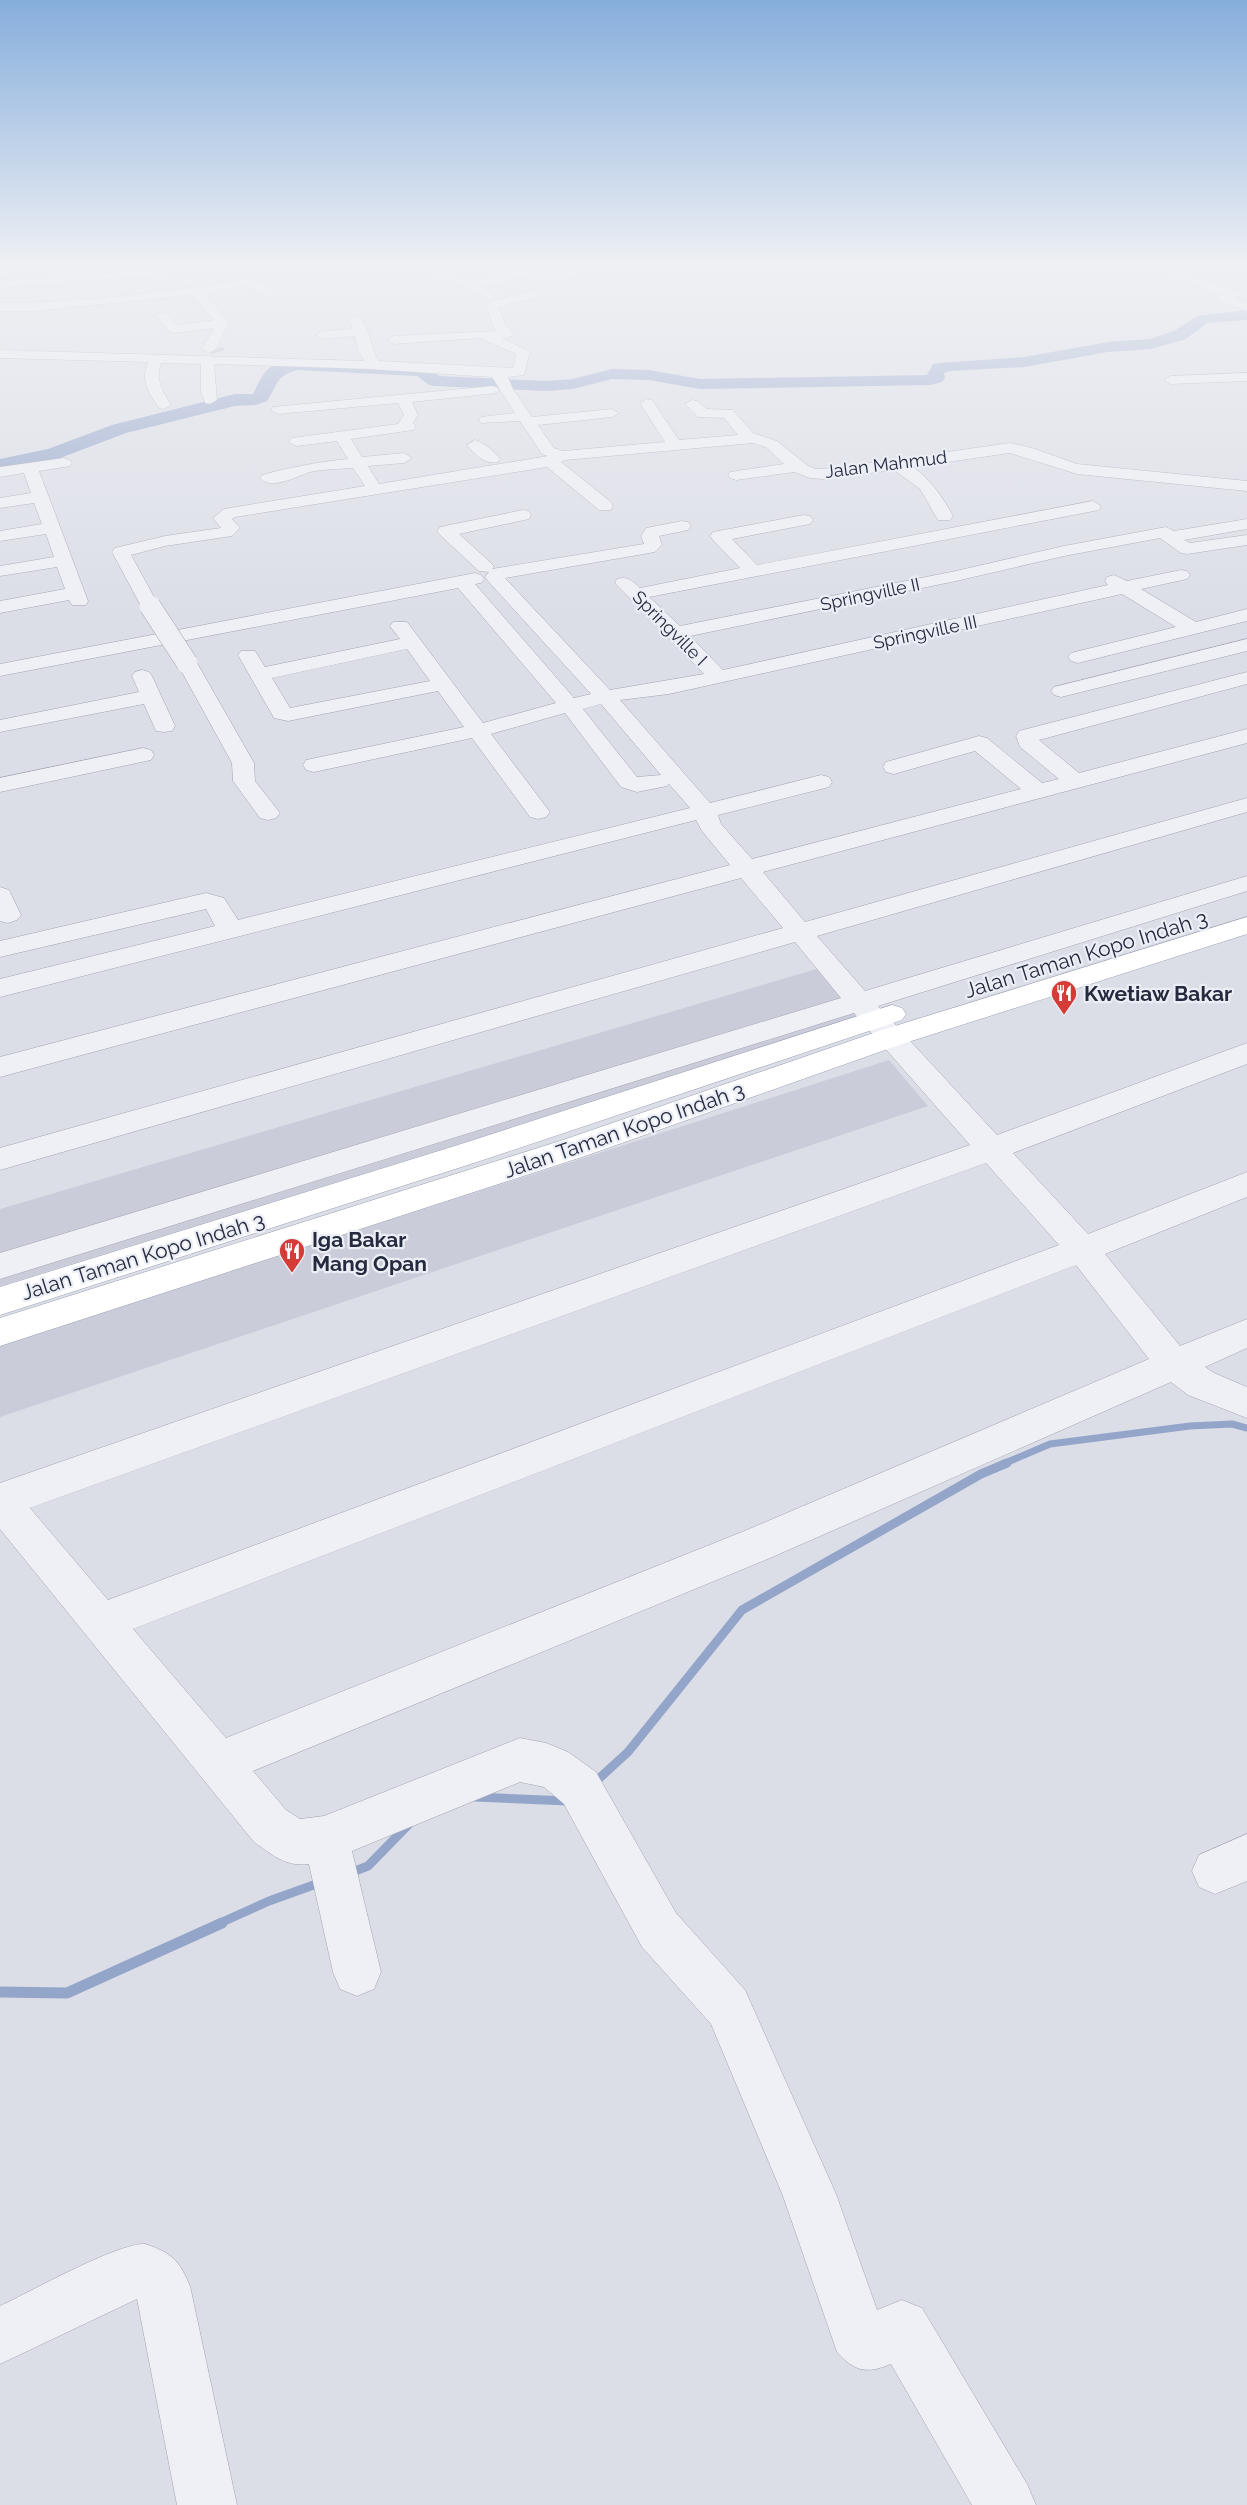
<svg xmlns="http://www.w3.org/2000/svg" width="1247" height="2505" font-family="Raleway,sans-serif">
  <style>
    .built { fill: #cacdd9 }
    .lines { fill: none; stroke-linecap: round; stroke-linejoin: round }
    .stream-far2 { stroke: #94a5ca; stroke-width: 7 }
    .stream-far1 { stroke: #94a5ca; stroke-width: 9 }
    .stream { stroke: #94a5ca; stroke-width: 11 }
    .river { fill: #94a5ca; fill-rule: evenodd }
    .minor-tunnel { stroke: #b7bac5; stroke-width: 13; stroke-dasharray: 13 7; stroke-linecap: butt }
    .minor-casing { stroke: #a1a4b1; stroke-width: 1 }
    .major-casing { stroke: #9ba0b4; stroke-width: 1 }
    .minor { fill: #eff0f5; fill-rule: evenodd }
    .major { fill: #fff; fill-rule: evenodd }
    .minor-bridge-casing { stroke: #a1a4b1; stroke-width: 22; stroke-linecap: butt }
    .minor-bridge { stroke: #eff0f5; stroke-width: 21 }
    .labels { text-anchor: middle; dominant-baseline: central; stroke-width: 4.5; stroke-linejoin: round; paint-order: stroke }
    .far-street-label { font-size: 18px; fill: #252a3e; stroke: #ebeef5 }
    .street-label { font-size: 21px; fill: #252a3e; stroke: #ebeef5 }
    .poi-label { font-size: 21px; font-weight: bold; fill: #252a3e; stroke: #ebeef5; text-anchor: start }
  </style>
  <rect width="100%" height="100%" fill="#dcdee7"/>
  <!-- built -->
  <path class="built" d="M 820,968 L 864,1019 L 0,1286 L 0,1209 Z
    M 889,1060 L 928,1106 L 0,1417 L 0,1345 Z"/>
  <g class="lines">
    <!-- stream-far2 -->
    <path class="stream-far2" d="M 1003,1464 L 1050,1444 L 1190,1426 L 1232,1424 L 1247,1428"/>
    <!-- stream-far1 -->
    <path class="stream-far1" d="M 594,1783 L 628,1752 L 742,1610 L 981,1474 L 1007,1463
      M 475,1797 L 568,1801
      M 350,1873 L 368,1866 L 409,1824
      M 218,1924 L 269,1901 L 322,1882"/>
    <!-- stream -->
    <path class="stream" d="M 0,1992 L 67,1993 L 222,1923"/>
    <!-- river -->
    <path class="river" d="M 1247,310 L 1247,320 L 1207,323 L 1186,339 L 1151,349 L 1108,352 L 1024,367 L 950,371 L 944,373 L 945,378 L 942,382 L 930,385 L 700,389 L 649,380 L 612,379 L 573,389 L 546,391 L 435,386 L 429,385 L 417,376 L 297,370 C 275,376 278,385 267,401 L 256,405 L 235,406 L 126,433 L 60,458 L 0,471 L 0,459 L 48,449 L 112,425 L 235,394 L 253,394 C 258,385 262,373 271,367 C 293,352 392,364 422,366 L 440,376 L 546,381 L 573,379 L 612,369 L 649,370 L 700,379 L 927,375 L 933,364 L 939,363 L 1024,357 L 1108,342 L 1150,339 L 1174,331 L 1197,316 Z"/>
    <!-- minor-tunnel -->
    <path class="minor-tunnel" d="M 217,349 L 218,352"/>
    <!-- minor casing -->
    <g class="minor-casing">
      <path id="minor" d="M 214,266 L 220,269 L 218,271 L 0,288 L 0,280 Z
        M 411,266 C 425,265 432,270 444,274 C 460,278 473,280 489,278 L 486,275 L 488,272 L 512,270 L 559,272 L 555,266 L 566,266 L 578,274 C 563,286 525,277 506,277 L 508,280 L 506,283 L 483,286 L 495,296 L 489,300 L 466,286 L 434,279 Z
        M 1146,266 L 1162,266 L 1238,292 L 1240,295 L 1235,298 L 1247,303 L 1247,311 L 1219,301 L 1217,298 L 1221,295 Z
        M 248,279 L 264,282 L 277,294 L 271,298 C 264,296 261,290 254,288 C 241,283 218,291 205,293 L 229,323 L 216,349 L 209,353 L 202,349 L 214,328 L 175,333 L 170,332 L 156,316 L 162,312 L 166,313 L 178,325 L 214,320 L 193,295 L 34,311 L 0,311 L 0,303 C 83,303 166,292 248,279 Z
        M 534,290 L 540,294 L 538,297 L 499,307 L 505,324 L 514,333 L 512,336 L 502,338 L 530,352 L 524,375 L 508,377 L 513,389 L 532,417 L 612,409 L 619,413 L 612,417 L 538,425 L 554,448 L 563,451 L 665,442 L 640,403 L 647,399 L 652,400 L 679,440 L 738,435 L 724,418 L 698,417 L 685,404 L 692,400 L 697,401 L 707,409 L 733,410 L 753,433 L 777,441 L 808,466 L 816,469 L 835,468 L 1010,443 L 1032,448 L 1077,464 L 1247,481 L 1247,491 L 1077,474 L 1010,453 L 913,467 C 931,480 942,496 953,516 L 950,520 L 938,520 L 920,489 L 894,470 L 822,479 L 810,478 L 794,472 L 736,480 L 730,478 L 728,475 L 730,472 L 784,464 L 766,447 L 753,443 L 565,460 L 561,462 L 611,502 L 613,506 L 611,510 L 599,510 L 547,467 L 235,517 L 232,519 L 240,528 L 232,536 L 165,546 L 131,555 L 159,606 L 157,610 L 143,610 L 141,606 L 112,552 L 115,548 L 165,536 L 221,528 L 213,518 L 224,509 L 230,508 L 365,486 L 353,468 C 339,469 323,469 310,472 C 297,476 271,491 260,478 L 262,475 C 291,467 318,462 348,459 L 337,441 L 297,446 L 292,444 L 289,441 L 292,438 L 398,424 L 404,415 L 398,403 L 278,414 L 271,410 L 273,407 L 492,386 L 497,387 L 499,390 L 497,393 L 412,402 L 418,415 L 413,423 L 416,427 L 413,430 L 351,439 L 362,457 L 404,453 L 412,458 L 404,463 L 368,466 L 379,484 L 548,456 L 542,454 L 520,421 L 481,423 L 479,420 L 481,417 L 515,413 L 492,377 L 369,369 L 214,364 L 217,400 L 210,404 L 205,403 L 201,392 L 201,364 L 161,363 C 155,380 162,390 171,405 L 164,409 L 159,408 C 149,393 140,381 148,362 L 0,358 L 0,350 L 365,361 L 359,353 L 355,336 L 323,339 L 316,335 L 323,331 L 353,329 L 349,320 L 355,316 C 370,321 370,349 379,361 L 513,368 L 516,354 L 480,338 L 394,344 L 387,340 L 394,336 L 497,331 L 493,326 L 486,305 L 488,302 Z
        M 1247,373 L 1247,381 L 1171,384 L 1164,380 L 1171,376 Z
        M 475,440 C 484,443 494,451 500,459 L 498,462 C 485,465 474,454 467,445 Z
        M 64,458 L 70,460 L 72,463 L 70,466 L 39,471 L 88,601 L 86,605 L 72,605 L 69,600 L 0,613 L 0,601 L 65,589 L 57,567 L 0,576 L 0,566 L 54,557 L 46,534 L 0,541 L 0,531 L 42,524 L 34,503 L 0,508 L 0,498 L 31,493 L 24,473 L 0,477 L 0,467 Z
        M 1093,501 L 1101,506 L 1099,510 L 649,597 L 680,626 L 956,571 L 1064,546 L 1166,527 L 1174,531 L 1247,519 L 1247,529 L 1184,540 L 1190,543 L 1247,535 L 1247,545 L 1187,554 L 1181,553 L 1160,538 L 1064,556 L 956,581 L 690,636 L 723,670 L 1108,585 L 1105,581 L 1107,577 L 1114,575 L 1127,581 L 1181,570 L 1187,571 L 1190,575 L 1187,579 L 1141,589 L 1196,622 L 1247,609 L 1247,621 L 1078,663 L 1071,661 L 1068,657 L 1071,653 L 1176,627 L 1122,594 L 669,694 L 620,700 L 710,803 L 821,775 L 829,777 L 832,782 L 829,787 L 718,815 L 721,824 L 752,859 L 1021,789 L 975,751 L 894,774 L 886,772 L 883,767 L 886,762 L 979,736 L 987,738 L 1042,783 L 1059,779 L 1020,747 L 1016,736 L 1019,731 L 1247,672 L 1247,684 L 1039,740 L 1079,773 L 1247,729 L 1247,743 L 763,872 L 805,922 L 1247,798 L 1247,812 L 817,936 L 865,991 L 1247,876 L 1247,891 L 878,1006 L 997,1135 L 1247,1043 L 1247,1064 L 1013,1153 L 1088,1234 L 1247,1172 L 1247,1197 L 1105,1254 L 1180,1346 L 1247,1319 L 1247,1348 L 1205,1367 L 1214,1373 L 1247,1387 L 1247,1418 L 1188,1395 L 1171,1382 L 770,1558 L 253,1771 L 286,1810 L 300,1819 L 324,1816 L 520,1738 L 546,1743 L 568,1752 L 596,1772 L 676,1913 L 745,1990 L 836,2194 L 877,2310 L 902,2300 L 922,2308 L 1027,2484 L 1036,2505 L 972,2505 L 891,2364 C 867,2374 855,2372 837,2352 L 783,2196 L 711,2024 L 642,1947 L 564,1804 L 544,1787 L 520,1782 L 352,1851 L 381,1972 L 374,1989 L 357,1996 L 340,1989 L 333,1972 L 309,1864 C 285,1867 273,1855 254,1842 L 0,1529 L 0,1483 L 970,1145 L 854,1013 L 0,1279 L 0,1253 L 841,998 L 795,942 L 0,1170 L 0,1148 L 783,928 L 741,878 L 0,1077 L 0,1057 L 730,865 L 702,831 L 696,820 L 0,997 L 0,979 L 215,926 L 206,909 L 0,957 L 0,941 L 206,893 L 224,898 L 238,920 L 690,808 L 669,784 L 667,786 L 637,792 L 621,787 L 565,713 L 491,734 L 550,812 L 546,817 L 538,819 L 530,817 L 472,738 L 314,772 L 306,770 L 303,765 L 306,760 L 464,727 L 438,691 L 288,721 L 274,718 L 238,655 L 241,651 L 255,651 L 265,667 L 400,639 L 390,626 L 393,622 L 407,622 L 483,723 L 556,703 L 458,588 L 0,676 L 0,664 L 475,573 L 481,575 L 484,579 L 481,583 L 475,584 L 574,698 L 591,694 L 488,581 L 485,577 L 489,572 L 479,571 L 440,535 L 437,531 L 440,527 L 523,510 L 529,511 L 531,515 L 529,519 L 459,534 L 491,563 L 494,567 L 492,569 L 644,544 L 641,536 L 646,528 L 682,521 L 688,522 L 691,526 L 688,530 L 659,536 L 662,545 L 655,552 L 505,578 L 610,690 L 704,674 L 615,583 L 617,579 C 628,576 632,581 640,588 L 740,568 L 713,540 L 710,536 L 713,532 L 804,515 L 810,516 L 813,520 L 810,524 L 732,539 L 757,565 ZM 407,649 L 430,681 L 290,708 L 272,678 ZM 601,704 L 661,775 L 637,777 L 583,709 ZM 986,1163 L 1059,1245 L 108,1600 L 30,1508 ZM 1076,1265 L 1149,1359 L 742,1532 L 226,1738 L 133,1629 Z
        M 1247,639 L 1247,651 L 1061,697 L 1054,695 L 1051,691 L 1054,687 Z
        M 187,657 L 194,659 L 197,663 L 254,763 L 255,781 L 280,813 L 276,818 L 268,820 L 260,818 L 233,781 L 232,763 L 177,663 L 180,659 Z
        M 142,670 L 149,672 L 152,676 L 175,726 L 172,731 L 164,732 L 156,731 L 144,704 L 0,732 L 0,720 L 139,692 L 132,676 L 135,672 Z
        M 143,748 L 151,750 L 154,755 L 151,760 L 0,792 L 0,778 Z
        M 0,887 L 9,890 L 21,915 L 17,920 L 8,923 L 0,921 Z
        M 1247,1834 L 1247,1881 L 1215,1894 L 1199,1887 L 1192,1871 L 1199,1855 Z
        M 145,2244 C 172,2253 179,2260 190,2286 L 237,2505 L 177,2505 L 137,2299 L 0,2364 L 0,2306 C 28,2293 119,2242 145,2244 Z"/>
    </g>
    <!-- major casing -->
    <g class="major-casing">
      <path id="major" d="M 1247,917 L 1247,934 L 902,1044 L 585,1156 L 0,1346 L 0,1318 L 563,1140 L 882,1030 Z
        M 892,1005 L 902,1008 L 906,1014 L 902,1020 L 480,1161 L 0,1315 L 0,1287 L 458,1145 Z"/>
    </g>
    <!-- minor -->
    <use href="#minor" class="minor"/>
    <!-- major -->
    <use href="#major" class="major"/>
    <!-- minor-bridge casing -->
    <g class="minor-bridge-casing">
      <path id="minor-bridge" d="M 150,606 L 187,663"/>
    </g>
    <!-- minor-bridge -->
    <use href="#minor-bridge" class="minor-bridge"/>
  </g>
  <!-- sky -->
  <linearGradient id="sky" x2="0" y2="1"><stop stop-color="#86aedc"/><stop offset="0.43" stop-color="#eff0f4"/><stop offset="1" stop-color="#eff0f4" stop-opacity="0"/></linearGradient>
  <rect width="1247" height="616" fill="url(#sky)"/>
  <!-- icons -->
  <defs>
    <g id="restaurant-pin" transform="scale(1.35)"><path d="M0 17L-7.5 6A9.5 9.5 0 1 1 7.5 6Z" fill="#d63c37" stroke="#ebeef5"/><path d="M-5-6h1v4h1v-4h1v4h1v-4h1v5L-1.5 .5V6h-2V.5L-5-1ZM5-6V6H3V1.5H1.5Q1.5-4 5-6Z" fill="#fff"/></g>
  </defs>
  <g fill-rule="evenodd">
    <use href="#restaurant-pin" x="1064" y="993"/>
    <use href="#restaurant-pin" x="292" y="1251"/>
  </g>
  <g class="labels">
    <!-- far-street labels -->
    <g class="far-street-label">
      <text transform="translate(886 464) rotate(-7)">Jalan Mahmud</text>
      <text transform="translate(870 594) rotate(-12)">Springville II</text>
      <text transform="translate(670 628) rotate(45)">Springville I</text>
      <text transform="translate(925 632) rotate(-12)">Springville III</text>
    </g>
    <!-- street labels -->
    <g class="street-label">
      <text transform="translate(1086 954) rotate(-17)">Jalan Taman Kopo Indah 3</text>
      <text transform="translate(624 1130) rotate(-19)">Jalan Taman Kopo Indah 3</text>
      <text transform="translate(143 1256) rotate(-17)">Jalan Taman Kopo Indah 3</text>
    </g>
    <!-- poi labels -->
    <g class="poi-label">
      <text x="1084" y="993">Kwetiaw Bakar</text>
      <text x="312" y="1239">Iga Bakar<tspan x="312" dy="24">Mang Opan</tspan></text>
    </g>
  </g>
</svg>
